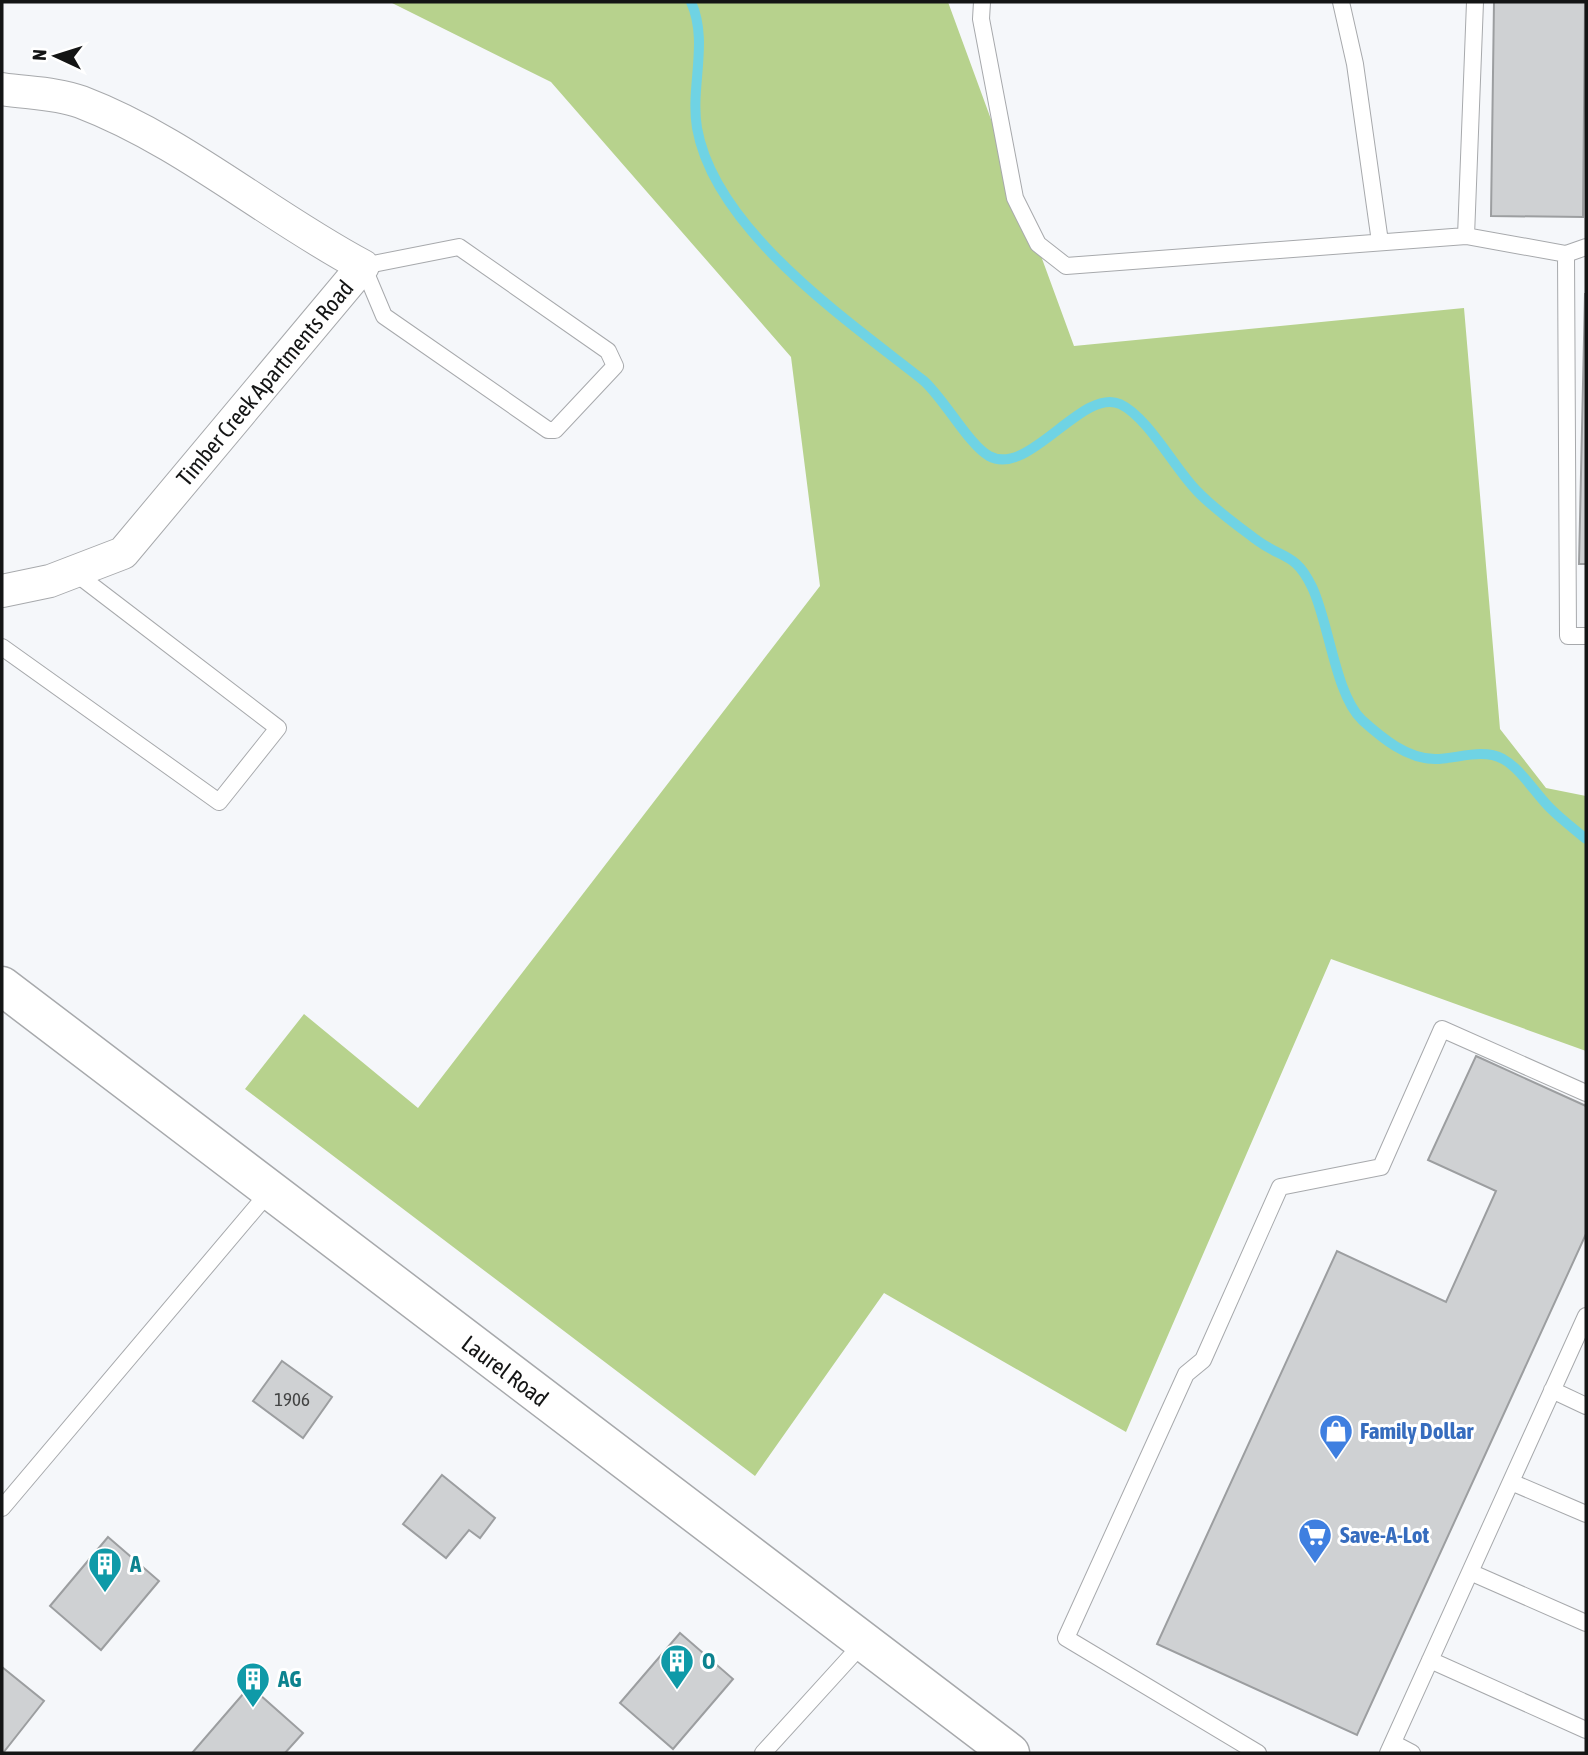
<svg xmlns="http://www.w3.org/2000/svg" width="1588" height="1755" font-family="'Asap Condensed',sans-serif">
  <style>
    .forest { fill: #b7d28d }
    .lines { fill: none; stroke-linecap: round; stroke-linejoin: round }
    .stream { stroke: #6fd3e4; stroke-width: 10 }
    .building { fill: #cfd1d3; stroke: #9c9ea0; stroke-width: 2 }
    .service-casing { stroke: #a7a9ac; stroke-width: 18 }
    .minor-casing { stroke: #a7a9ac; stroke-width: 34 }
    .secondary-casing { stroke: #a7a9ac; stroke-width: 41 }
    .service { stroke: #fff; stroke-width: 16 }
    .minor { stroke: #fff; stroke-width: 32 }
    .secondary { stroke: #fff; stroke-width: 38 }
    .labels { text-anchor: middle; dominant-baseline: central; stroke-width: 6; stroke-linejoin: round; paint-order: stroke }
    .number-label { font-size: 19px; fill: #434444 }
    .street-label { font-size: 23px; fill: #141515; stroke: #fff }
    .shop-label { font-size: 23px; font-weight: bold; fill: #366cbe; stroke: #fff; text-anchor: start }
    .culture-label { font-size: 23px; font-weight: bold; fill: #0d838f; stroke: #fff; text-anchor: start }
  </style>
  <rect width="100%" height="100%" fill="#f5f7fa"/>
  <!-- forest -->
  <path class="forest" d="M 390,2 L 948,2 L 1074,346 L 1464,308 L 1500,729 L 1546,788 L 1586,796 L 1586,1051 L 1331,959 L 1126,1432 L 884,1293 L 755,1476 L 245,1089 L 304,1014 L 418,1108 L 820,586 L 791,357 L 551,82 Z"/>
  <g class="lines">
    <!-- stream -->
    <path class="stream" d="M 691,2 C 709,42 690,86 697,128 C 715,230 847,320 924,381 C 945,400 969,445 989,456 C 1029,478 1082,387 1120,404 C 1148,417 1175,469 1197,491 C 1214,509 1238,526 1258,541 C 1283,559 1296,553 1312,587 C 1329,622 1335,694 1362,720 C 1382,738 1407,759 1435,759 C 1457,759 1482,748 1503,759 C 1521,769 1535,793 1550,808 C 1561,819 1574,829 1586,839"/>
  </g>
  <!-- building -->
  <path class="building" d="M 1494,2 L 1585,2 L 1583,217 L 1491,216 Z
    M 1585,294 L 1586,294 L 1586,564 L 1579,564 Z
    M 1476,1056 L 1586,1106 L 1586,1234 L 1357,1735 L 1157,1644 L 1337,1251 L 1446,1302 L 1496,1191 L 1428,1160 Z
    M 282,1361 L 332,1397 L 303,1438 L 253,1401 Z
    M 442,1475 L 495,1518 L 480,1538 L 469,1530 L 446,1558 L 403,1524 Z
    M 108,1537 L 159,1581 L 101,1650 L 50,1606 Z
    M 680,1633 L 733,1679 L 673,1749 L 620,1703 Z
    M 2,1667 L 44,1701 L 3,1753 L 2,1753 Z
    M 250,1686 L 303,1733 L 285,1753 L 192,1753 Z"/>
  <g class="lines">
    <!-- service casing -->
    <g class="service-casing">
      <path id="service" d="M 982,2 L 981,19 L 1015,198 L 1038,244 L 1066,266 L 1466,236
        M 1341,2 L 1355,64 L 1380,242
        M 1475,2 L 1466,236 L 1566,254 L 1568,636 L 1586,636
        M 459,247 L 608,351 L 615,366 L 555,430 L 548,430 L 384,316 L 363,266 Z
        M 1566,254 L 1586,247
        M 2,647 L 219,802 L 278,728 L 74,572
        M 1552,1390 L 1586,1406
        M 1511,1482 L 1586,1514
        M 2,1508 L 269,1192
        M 1470,1572 L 1586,1623
        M 1430,1660 L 1586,1730
        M 1393,1743 L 1412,1753
        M 763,1753 L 864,1642
        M 1258,1753 L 1066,1638 L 1186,1374 L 1203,1360 L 1280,1187 L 1381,1167 L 1442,1029 L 1586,1093
        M 1388,1753 L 1586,1316"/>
    </g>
    <!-- minor casing -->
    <g class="minor-casing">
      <path id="minor" d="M 2,89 C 27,93 57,93 81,102 C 183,141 267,215 363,266 L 123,553 L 50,581 L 2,591"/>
    </g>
    <!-- secondary casing -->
    <g class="secondary-casing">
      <path id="secondary" d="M 2,986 L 1010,1753"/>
    </g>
    <!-- service -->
    <use href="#service" class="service"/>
    <!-- minor -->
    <use href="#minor" class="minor"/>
    <!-- secondary -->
    <use href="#secondary" class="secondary"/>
  </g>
  <!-- icons -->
  <defs>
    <g id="shop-pin" transform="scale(1.75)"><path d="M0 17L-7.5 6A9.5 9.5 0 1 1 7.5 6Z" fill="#3f7fe0" stroke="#fff"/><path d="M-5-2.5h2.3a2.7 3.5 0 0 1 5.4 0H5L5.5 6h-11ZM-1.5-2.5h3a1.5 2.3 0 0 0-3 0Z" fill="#fff"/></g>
    <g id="supermarket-pin" transform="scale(1.75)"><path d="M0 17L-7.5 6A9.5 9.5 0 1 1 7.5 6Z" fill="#3f7fe0" stroke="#fff"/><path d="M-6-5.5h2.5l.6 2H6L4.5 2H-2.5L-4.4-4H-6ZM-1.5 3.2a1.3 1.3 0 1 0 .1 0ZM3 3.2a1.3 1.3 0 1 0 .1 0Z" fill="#fff"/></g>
    <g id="building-pin" transform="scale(1.75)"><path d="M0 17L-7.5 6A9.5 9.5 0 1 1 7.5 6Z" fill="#0f9aa8" stroke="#fff"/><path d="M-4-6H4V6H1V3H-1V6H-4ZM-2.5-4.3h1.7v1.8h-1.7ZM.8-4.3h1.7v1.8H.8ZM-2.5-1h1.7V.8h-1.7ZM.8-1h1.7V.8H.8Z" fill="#fff"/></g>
  </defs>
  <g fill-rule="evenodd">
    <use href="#shop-pin" x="1336" y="1431"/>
    <use href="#supermarket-pin" x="1315" y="1535"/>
    <use href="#building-pin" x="105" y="1564"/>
    <use href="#building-pin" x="677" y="1661"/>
    <use href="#building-pin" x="253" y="1679"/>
  </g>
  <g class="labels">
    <!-- number labels -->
    <g class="number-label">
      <text x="292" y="1399">1906</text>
    </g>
    <!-- street labels -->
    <g class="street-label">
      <text transform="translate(265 383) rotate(-50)">Timber Creek Apartments Road</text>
      <text transform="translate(505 1371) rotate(37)">Laurel Road</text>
    </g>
    <!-- shop labels -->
    <g class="shop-label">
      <text x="1360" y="1431">Family Dollar</text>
      <text x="1340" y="1535">Save-A-Lot</text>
    </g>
    <!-- culture labels -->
    <g class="culture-label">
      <text x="130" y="1564">A</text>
      <text x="702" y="1661">O</text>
      <text x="278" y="1679">AG</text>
    </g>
  </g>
  <!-- border -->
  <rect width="1588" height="1755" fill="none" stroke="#141515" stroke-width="7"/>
  <!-- north arrow -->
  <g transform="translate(56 56) rotate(274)" stroke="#ffffff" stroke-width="5" paint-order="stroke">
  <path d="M0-5L12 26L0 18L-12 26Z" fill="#141515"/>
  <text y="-10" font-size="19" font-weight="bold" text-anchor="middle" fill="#141515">N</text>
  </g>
</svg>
